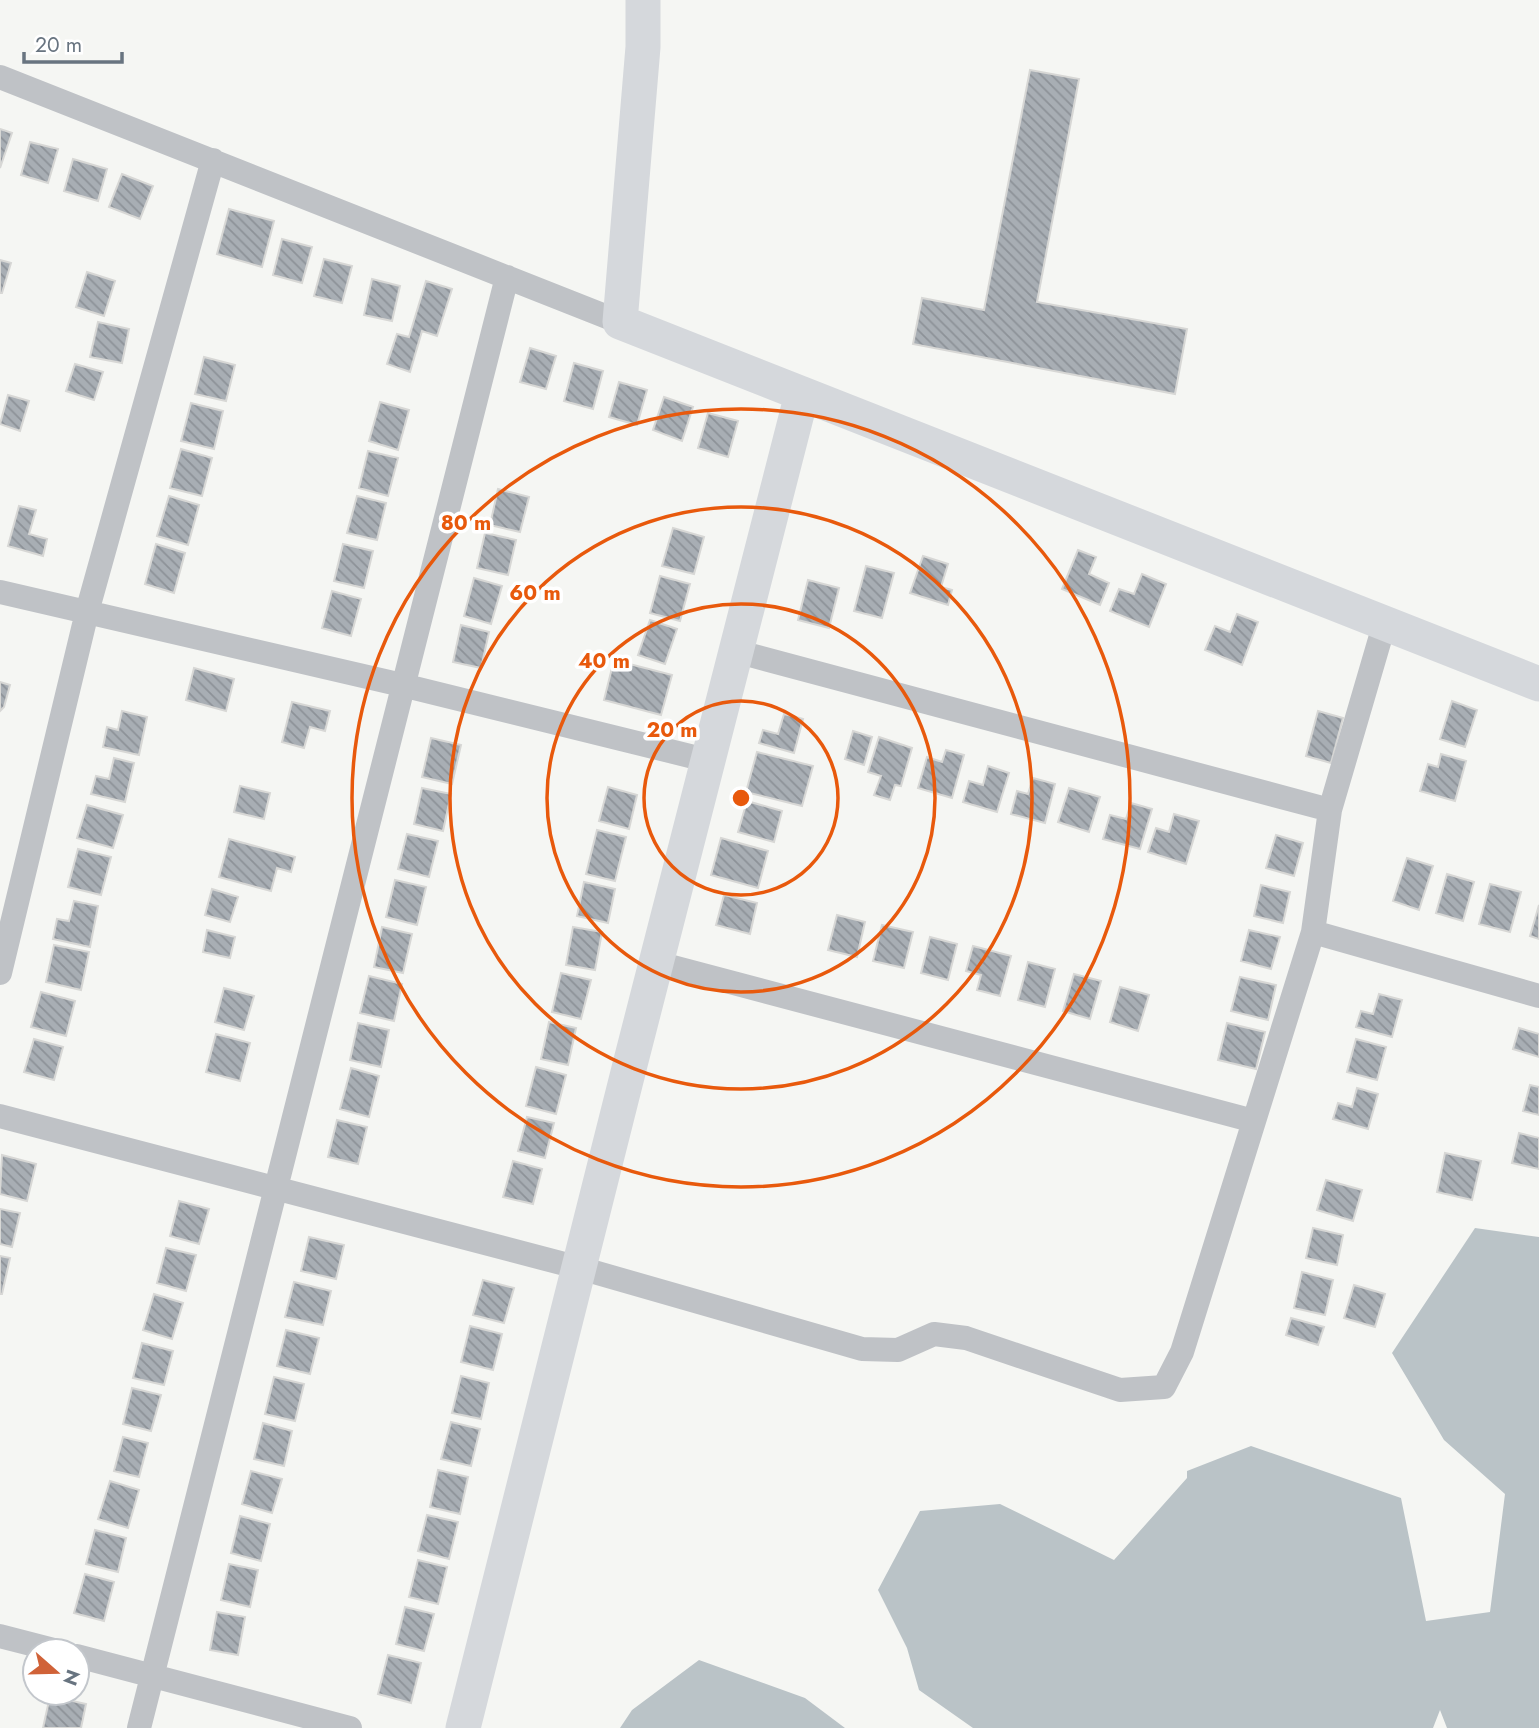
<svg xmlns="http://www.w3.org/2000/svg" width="1539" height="1728" font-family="Jost,sans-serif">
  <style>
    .water { fill: #bac3c7 }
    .building { fill: url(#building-back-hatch); stroke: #d7d7d5; stroke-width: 2 }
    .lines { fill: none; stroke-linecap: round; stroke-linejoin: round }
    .street { stroke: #bfc2c6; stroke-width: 24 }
    .secondary { stroke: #d5d8dc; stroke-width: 35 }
    .ring { fill: none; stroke: #e8590c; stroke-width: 3.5 }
    .centre { fill: #e8590c; stroke: #fff; stroke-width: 3.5 }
    .ring-label { font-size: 21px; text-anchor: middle; font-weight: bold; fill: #e8590c; stroke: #fff; stroke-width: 7; stroke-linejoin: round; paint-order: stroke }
  </style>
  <defs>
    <pattern id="building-back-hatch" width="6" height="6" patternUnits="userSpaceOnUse" patternTransform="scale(1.75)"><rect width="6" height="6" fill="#a8aeb4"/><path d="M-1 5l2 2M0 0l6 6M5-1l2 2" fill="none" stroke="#8d9298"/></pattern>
  </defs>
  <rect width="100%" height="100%" fill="#f5f6f3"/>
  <!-- water -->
  <path class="water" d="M 1475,1228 L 1539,1237 L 1539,1728 L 1447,1728 L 1440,1710 L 1433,1728 L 973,1728 L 919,1690 L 907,1648 L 878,1590 L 920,1511 L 1000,1504 L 1114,1560 L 1187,1478 L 1187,1471 L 1251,1446 L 1401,1498 L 1426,1621 L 1490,1612 L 1505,1494 L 1444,1440 L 1392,1353 Z
    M 699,1660 L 805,1698 L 845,1728 L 620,1728 L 632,1710 Z"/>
  <!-- building -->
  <path class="building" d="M 1030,70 L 1079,79 L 1037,302 L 1187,329 L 1175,394 L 913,344 L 922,298 L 984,310 Z
    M 0,129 L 12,133 L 0,168 Z
    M 30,142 L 58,149 L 48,183 L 21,175 Z
    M 73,159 L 107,169 L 98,201 L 64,191 Z
    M 122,174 L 153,186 L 140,219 L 109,207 Z
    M 229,209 L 274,221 L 262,267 L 217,254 Z
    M 282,239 L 312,247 L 302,283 L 273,275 Z
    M 324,259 L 352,266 L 342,303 L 314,296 Z
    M 0,260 L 11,263 L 2,293 L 0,293 Z
    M 87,272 L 115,281 L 104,316 L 76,307 Z
    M 372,279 L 400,286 L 392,321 L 364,315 Z
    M 426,281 L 452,289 L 437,336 L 422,331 L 410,372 L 387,364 L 397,334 L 409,337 Z
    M 98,322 L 129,329 L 122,363 L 90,357 Z
    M 530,348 L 556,356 L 546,389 L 520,382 Z
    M 204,357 L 235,365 L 226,401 L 195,394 Z
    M 574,363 L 603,371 L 593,409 L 564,401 Z
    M 75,364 L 103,372 L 94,400 L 66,391 Z
    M 619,382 L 647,390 L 637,425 L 609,417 Z
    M 8,395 L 29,401 L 20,431 L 0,424 Z
    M 664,397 L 693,407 L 682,441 L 653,430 Z
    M 380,402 L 409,410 L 398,450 L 369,441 Z
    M 191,403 L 223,411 L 214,449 L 181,441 Z
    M 708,413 L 738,421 L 728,457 L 698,448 Z
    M 181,449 L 212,458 L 202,496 L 170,488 Z
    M 368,451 L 398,458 L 388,496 L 359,488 Z
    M 498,489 L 529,497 L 520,532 L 490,525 Z
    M 169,496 L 199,505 L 188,545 L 157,536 Z
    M 357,496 L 386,503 L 377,540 L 347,533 Z
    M 19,506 L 36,510 L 29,534 L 47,539 L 43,556 L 8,546 Z
    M 673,528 L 704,537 L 694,574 L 662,566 Z
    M 485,533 L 516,540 L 508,575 L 477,568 Z
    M 156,544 L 185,553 L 174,593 L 145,584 Z
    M 343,544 L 373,551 L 364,588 L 334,581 Z
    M 1078,550 L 1096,557 L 1089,574 L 1109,583 L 1100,605 L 1062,589 Z
    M 923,556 L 948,564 L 941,587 L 952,590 L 948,605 L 910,593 Z
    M 866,566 L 894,573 L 882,618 L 854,611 Z
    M 1142,574 L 1166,584 L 1149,627 L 1110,611 L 1119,589 L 1134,594 Z
    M 660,576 L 690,584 L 680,621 L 650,613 Z
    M 474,578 L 502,586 L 491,624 L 464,616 Z
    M 808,580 L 839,588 L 829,628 L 798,620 Z
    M 332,591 L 361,599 L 351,636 L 322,628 Z
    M 1237,614 L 1258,622 L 1242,665 L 1205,650 L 1215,626 L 1230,632 Z
    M 650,620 L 677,629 L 665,664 L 638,655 Z
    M 461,625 L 489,632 L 481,668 L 453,662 Z
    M 614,660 L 672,675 L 661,715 L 604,700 Z
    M 194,668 L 234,679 L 226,711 L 186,700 Z
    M 0,682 L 10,685 L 4,707 L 0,711 Z
    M 1452,701 L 1477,710 L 1465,747 L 1440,739 Z
    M 292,702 L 330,711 L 325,731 L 310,727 L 304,748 L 282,742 Z
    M 122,711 L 147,717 L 139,755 L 103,747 L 107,727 L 118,730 Z
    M 1318,711 L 1343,718 L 1331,763 L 1306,756 Z
    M 784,714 L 803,719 L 794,753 L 759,743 L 763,730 L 778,734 Z
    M 853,731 L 872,737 L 864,765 L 845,759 Z
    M 879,737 L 912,748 L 901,786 L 895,785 L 890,800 L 874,795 L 881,776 L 868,772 Z
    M 431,738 L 461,745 L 452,784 L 422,777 Z
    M 946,750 L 964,755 L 952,798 L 918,788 L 927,757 L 942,762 Z
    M 757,752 L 813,766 L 802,806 L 746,792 Z
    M 1441,754 L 1466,761 L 1455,801 L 1420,791 L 1428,764 L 1438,767 Z
    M 114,758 L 134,763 L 125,802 L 91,794 L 96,776 L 109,779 Z
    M 988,766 L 1009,773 L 997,812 L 963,802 L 969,781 L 983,785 Z
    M 1033,778 L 1055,784 L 1045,823 L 1011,814 L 1017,791 L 1028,794 Z
    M 240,786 L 270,793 L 264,819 L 234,812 Z
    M 608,787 L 637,795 L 629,829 L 599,821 Z
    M 422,788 L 451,794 L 443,831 L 414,824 Z
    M 1069,788 L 1100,797 L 1089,832 L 1058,822 Z
    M 747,801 L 782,811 L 774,842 L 738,832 Z
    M 1131,803 L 1152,809 L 1140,849 L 1103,839 L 1110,815 L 1126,819 Z
    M 87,805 L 123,815 L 113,848 L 77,838 Z
    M 1174,814 L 1199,821 L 1186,864 L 1148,852 L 1156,828 L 1169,832 Z
    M 597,830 L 626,837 L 615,881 L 586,874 Z
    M 407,834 L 438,841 L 429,877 L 398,869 Z
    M 1276,835 L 1303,843 L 1294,876 L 1266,868 Z
    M 721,838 L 768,851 L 758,888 L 711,875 Z
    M 229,839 L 295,857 L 291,872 L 277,868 L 271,891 L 219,877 Z
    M 78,849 L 111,857 L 101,895 L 68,887 Z
    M 1407,858 L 1433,866 L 1419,910 L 1393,901 Z
    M 1447,874 L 1474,882 L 1463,921 L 1436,913 Z
    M 395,880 L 426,887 L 417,925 L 386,917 Z
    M 584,882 L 615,889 L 608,923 L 577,916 Z
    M 1490,884 L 1521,892 L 1510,932 L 1479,924 Z
    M 1261,885 L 1290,892 L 1283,923 L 1254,916 Z
    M 212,889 L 238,897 L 230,922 L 205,915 Z
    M 724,895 L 757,903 L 750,934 L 716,925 Z
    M 74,901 L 98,906 L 90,947 L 53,939 L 57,919 L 69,921 Z
    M 1539,905 L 1539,939 L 1530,936 Z
    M 837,915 L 865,922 L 857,957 L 828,950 Z
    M 882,925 L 913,932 L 904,968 L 873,961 Z
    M 382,927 L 412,934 L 403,973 L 374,967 Z
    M 573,927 L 602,932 L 595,970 L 566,965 Z
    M 207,930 L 235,937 L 230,958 L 203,952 Z
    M 1249,930 L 1280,937 L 1271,969 L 1241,961 Z
    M 930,937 L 957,944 L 948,980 L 921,973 Z
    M 54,945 L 89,952 L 81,990 L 46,982 Z
    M 973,946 L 1011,956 L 1000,996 L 977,990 L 981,975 L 966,971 Z
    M 1028,962 L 1055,969 L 1045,1007 L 1018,1000 Z
    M 561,973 L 591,980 L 581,1019 L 552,1012 Z
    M 1074,974 L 1101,981 L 1090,1019 L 1063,1011 Z
    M 369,976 L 402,984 L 394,1021 L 360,1013 Z
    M 1240,977 L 1276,985 L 1268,1020 L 1231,1011 Z
    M 1120,987 L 1149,995 L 1138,1031 L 1110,1022 Z
    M 224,988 L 254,996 L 244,1030 L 215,1022 Z
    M 41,992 L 75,1001 L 66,1036 L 31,1027 Z
    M 1379,994 L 1402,1000 L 1392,1037 L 1356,1027 L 1361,1011 L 1373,1014 Z
    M 549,1022 L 576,1028 L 568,1065 L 541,1059 Z
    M 358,1023 L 389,1030 L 381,1067 L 350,1060 Z
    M 1227,1023 L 1265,1032 L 1256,1069 L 1218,1060 Z
    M 1519,1028 L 1539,1034 L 1539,1057 L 1513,1049 Z
    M 216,1034 L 250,1043 L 240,1081 L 206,1072 Z
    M 34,1039 L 63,1047 L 54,1080 L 24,1072 Z
    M 1356,1039 L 1386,1047 L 1377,1080 L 1347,1072 Z
    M 536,1067 L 566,1075 L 556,1114 L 526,1106 Z
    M 351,1068 L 379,1076 L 369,1117 L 340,1109 Z
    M 1530,1085 L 1539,1087 L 1539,1115 L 1523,1111 Z
    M 1357,1088 L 1378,1094 L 1368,1129 L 1333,1119 L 1338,1103 L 1352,1107 Z
    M 527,1117 L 554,1123 L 545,1158 L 518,1151 Z
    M 337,1120 L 367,1127 L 358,1164 L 328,1157 Z
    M 1519,1133 L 1539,1138 L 1539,1169 L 1512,1163 Z
    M 1445,1153 L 1481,1161 L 1472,1200 L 1437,1192 Z
    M 2,1155 L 36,1164 L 27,1201 L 0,1194 Z
    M 513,1161 L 542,1169 L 533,1204 L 503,1197 Z
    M 1326,1180 L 1362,1190 L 1353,1221 L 1317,1210 Z
    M 179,1201 L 209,1209 L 199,1244 L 170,1236 Z
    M 0,1209 L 20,1213 L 12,1247 L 0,1244 Z
    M 1313,1228 L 1343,1235 L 1337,1265 L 1306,1258 Z
    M 309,1237 L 344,1245 L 336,1279 L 301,1271 Z
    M 166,1248 L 196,1255 L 186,1291 L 157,1283 Z
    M 0,1256 L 10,1258 L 2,1294 L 0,1294 Z
    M 1302,1272 L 1333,1280 L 1325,1315 L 1294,1308 Z
    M 483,1280 L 514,1288 L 504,1323 L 473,1315 Z
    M 294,1282 L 331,1291 L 323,1325 L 285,1317 Z
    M 1354,1285 L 1385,1294 L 1375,1327 L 1344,1318 Z
    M 154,1294 L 183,1303 L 172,1339 L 143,1330 Z
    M 1291,1318 L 1324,1327 L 1318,1345 L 1286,1335 Z
    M 470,1326 L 502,1334 L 493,1370 L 461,1362 Z
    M 286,1330 L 319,1338 L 310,1374 L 277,1366 Z
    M 142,1343 L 173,1351 L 164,1385 L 133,1378 Z
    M 461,1376 L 489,1383 L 481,1419 L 452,1413 Z
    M 274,1377 L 304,1384 L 295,1421 L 265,1414 Z
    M 132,1388 L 161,1395 L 151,1431 L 123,1424 Z
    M 451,1422 L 480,1429 L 471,1466 L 441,1459 Z
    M 263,1423 L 292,1431 L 284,1466 L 254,1459 Z
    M 123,1437 L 148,1443 L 139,1477 L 114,1471 Z
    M 438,1470 L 468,1477 L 460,1514 L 430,1507 Z
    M 251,1471 L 282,1479 L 272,1513 L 242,1504 Z
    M 110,1481 L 139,1490 L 128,1528 L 98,1519 Z
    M 427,1515 L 458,1522 L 449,1559 L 418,1551 Z
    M 240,1516 L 270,1524 L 261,1561 L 231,1553 Z
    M 95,1530 L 126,1538 L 118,1572 L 86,1564 Z
    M 418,1560 L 447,1567 L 438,1604 L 409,1597 Z
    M 229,1564 L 258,1570 L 250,1607 L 221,1600 Z
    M 85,1574 L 114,1582 L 104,1621 L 74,1613 Z
    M 405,1607 L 434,1614 L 424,1651 L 396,1644 Z
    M 217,1612 L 245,1617 L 238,1655 L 210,1650 Z
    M 388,1655 L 421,1663 L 411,1703 L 378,1694 Z
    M 50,1696 L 86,1704 L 81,1728 L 43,1728 Z"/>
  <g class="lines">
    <!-- street -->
    <path class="street" d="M 0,77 L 620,322
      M 0,592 L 402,685 L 706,760
      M 735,651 L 1330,810
      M 1313,932 L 1539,996
      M 658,963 L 1254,1121
      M 0,973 L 87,612 L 213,160
      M 0,1116 L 580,1268 L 862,1349 L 898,1350 L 934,1334 L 966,1338 L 1120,1390 L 1164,1387 L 1182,1352 L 1313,932 L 1330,810 L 1385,622
      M 0,1636 L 58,1651
      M 77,1656 L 350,1728
      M 139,1728 L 507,277"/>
    <!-- secondary -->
    <path class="secondary" d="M 643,0 L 643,47 L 620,322 L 1539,684
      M 463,1728 C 576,1283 685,838 802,394"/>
  </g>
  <!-- distance rings -->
  <g class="ring">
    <circle cx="741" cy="798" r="97"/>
    <circle cx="741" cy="798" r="194"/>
    <circle cx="741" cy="798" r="291"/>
    <circle cx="741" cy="798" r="389"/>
  </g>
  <circle cx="741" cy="798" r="10" class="centre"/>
  <g class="ring-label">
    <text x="466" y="530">80 m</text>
    <text x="535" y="600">60 m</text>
    <text x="604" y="668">40 m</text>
    <text x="672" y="737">20 m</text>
  </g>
  <!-- north arrow -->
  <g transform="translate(56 1672) rotate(110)"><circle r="33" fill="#ffffff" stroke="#c3c7cc" stroke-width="2"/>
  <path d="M0-5L12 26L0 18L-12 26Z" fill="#d06238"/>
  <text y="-10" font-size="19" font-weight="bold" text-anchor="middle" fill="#687480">N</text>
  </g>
  <!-- scale -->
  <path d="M24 52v10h98v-10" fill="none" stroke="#687480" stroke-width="3.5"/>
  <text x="35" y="52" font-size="21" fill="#687480" stroke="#ffffff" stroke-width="5" paint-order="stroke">20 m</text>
</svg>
